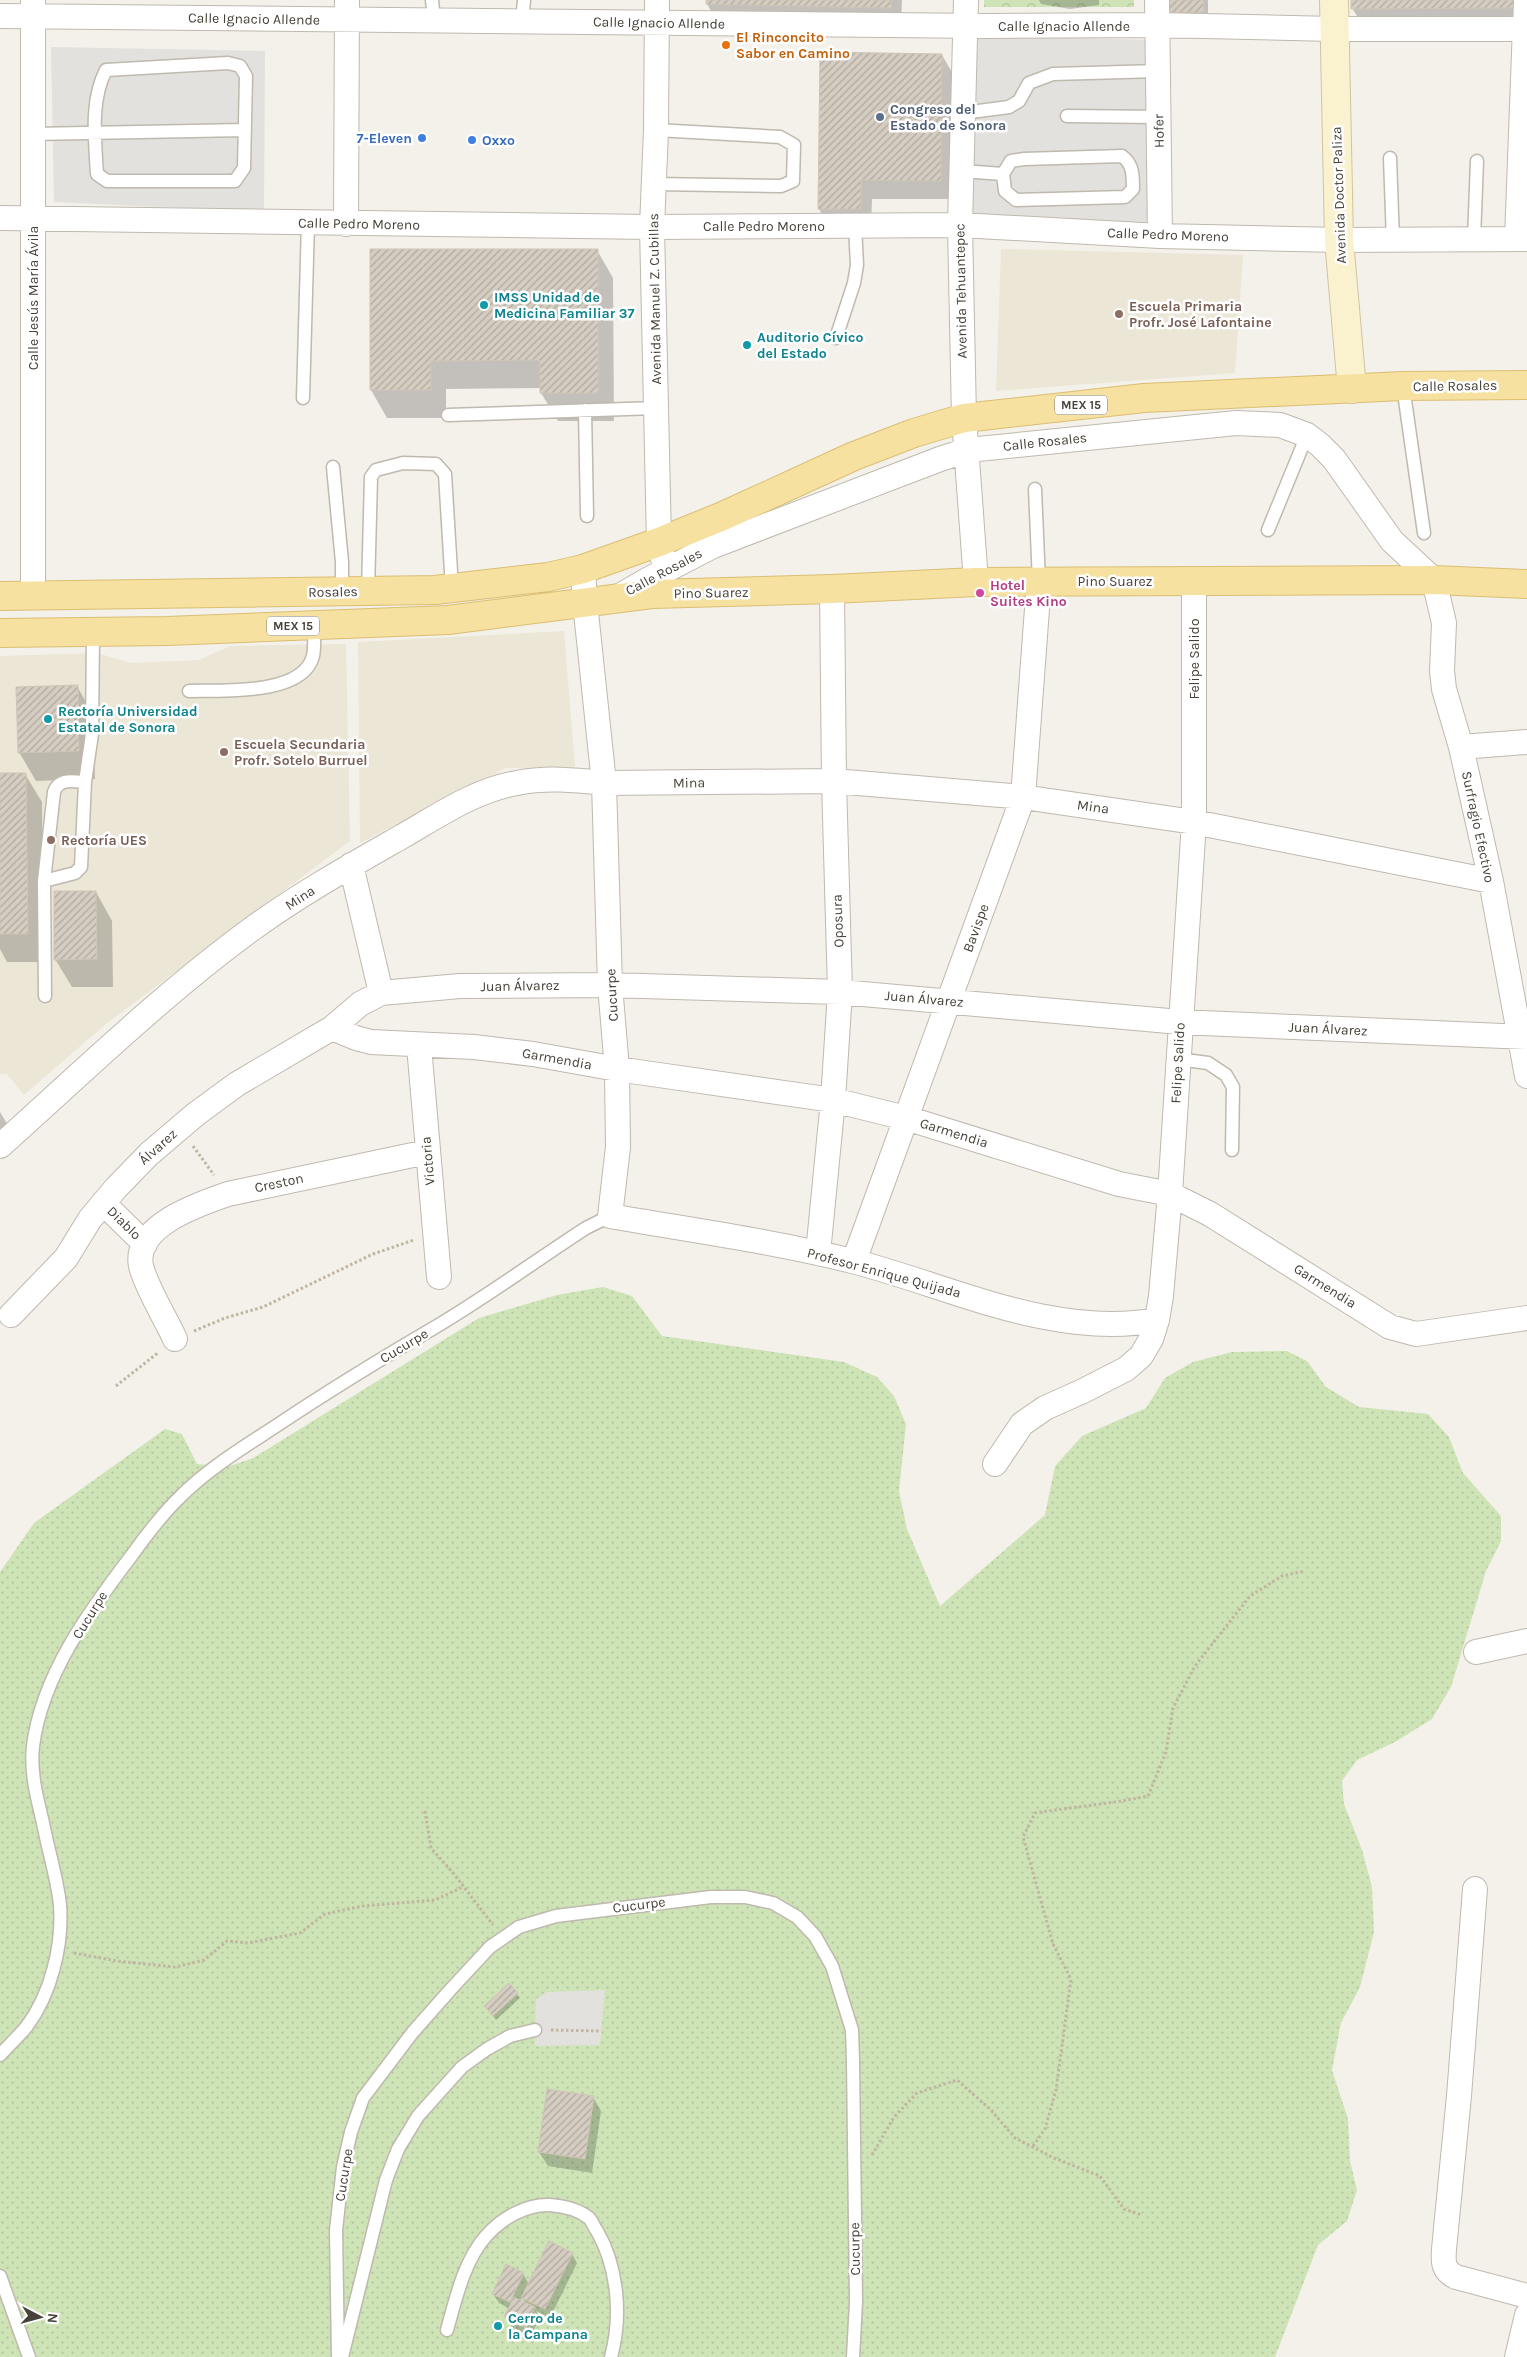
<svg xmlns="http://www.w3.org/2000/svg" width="1527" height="2357" font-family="Karla,sans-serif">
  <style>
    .education { fill: #ece6d6 }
    .grass { fill: url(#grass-dots) }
    .forest { fill: url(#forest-crowns) }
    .parking { fill: #e3e1de }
    .shadow { fill: #0003; fill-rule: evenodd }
    .building { fill: url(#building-hatch); stroke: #cfc5b5 }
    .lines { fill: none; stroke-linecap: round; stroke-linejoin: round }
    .lane-casing { stroke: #bfb9ae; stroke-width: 15 }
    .street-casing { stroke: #bfb9ae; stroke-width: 26 }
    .secondary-casing { stroke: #cfc49e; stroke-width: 30 }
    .primary-casing { stroke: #dabe72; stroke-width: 30 }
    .path { stroke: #bfb5a0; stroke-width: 3; stroke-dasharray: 2.5 2.5; stroke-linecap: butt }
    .lane { stroke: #fff; stroke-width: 12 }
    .street { stroke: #fff; stroke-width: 24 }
    .secondary { stroke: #faf1ce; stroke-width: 28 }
    .primary { stroke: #f6e1a1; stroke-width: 28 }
    .food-dot { fill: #e8710a; stroke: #fff; stroke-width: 2 }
    .service-dot { fill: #5c6f8a; stroke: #fff; stroke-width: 2 }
    .shop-dot { fill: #3f7fe0; stroke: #fff; stroke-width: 2 }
    .culture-dot { fill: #0f9aa8; stroke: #fff; stroke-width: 2 }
    .education-dot { fill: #8d6e63; stroke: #fff; stroke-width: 2 }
    .hotel-dot { fill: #d1479c; stroke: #fff; stroke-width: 2 }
    .labels { text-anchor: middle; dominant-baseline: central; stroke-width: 5; stroke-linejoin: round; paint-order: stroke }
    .shield { fill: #fff; stroke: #7e7b74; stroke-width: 1 }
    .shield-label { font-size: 12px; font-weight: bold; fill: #474239 }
    .street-label { font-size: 14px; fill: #474239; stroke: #fff }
    .food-label { font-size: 14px; font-weight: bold; fill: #c56008; stroke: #fff; text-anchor: start }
    .service-label { font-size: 14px; font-weight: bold; fill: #4e5e75; stroke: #fff; text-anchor: start }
    .shop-label { font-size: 14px; font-weight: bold; fill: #366cbe; stroke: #fff; text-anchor: end }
    .culture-label { font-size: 14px; font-weight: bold; fill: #0d838f; stroke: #fff; text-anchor: start }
    .education-label { font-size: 14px; font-weight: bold; fill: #785e54; stroke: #fff; text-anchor: start }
    .hotel-label { font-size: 14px; font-weight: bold; fill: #b23c85; stroke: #fff; text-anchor: start }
  </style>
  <defs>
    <pattern id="grass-dots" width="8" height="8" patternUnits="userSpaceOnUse" patternTransform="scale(1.25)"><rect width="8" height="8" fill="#cee4b7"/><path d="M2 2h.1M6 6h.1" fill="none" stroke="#b2c59e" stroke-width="1.8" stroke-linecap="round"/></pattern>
    <pattern id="forest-crowns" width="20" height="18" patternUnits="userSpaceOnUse" patternTransform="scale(1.25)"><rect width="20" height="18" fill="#cee4b7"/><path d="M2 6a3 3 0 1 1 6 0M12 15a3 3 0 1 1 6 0" fill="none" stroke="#b2c59e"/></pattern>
    <pattern id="building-hatch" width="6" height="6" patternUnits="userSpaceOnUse" patternTransform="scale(1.25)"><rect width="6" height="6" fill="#d5cdc1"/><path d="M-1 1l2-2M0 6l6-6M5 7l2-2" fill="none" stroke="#afa89e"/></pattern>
  </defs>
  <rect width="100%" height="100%" fill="#f4f1eb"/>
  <!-- education -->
  <path class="education" d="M 1001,249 L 1243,255 L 1235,373 L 996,391 Z
    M 564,631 L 575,767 L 506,768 L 360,843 L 358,642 Z
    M 346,644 L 350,841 L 106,1024 L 24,1095 L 7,1074 L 0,1074 L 0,656 L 97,653 L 131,663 L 199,660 L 230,646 Z"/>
  <!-- grass -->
  <path class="grass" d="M 603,1287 L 632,1296 L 662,1336 L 844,1362 L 877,1377 L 894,1396 L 906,1424 L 899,1491 L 907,1529 L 940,1606 L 1045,1515 L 1055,1466 L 1082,1436 L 1146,1408 L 1165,1378 L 1193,1362 L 1232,1352 L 1287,1351 L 1307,1361 L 1326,1387 L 1359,1407 L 1428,1414 L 1449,1437 L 1463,1473 L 1501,1516 L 1501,1541 L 1486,1571 L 1451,1687 L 1432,1719 L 1395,1742 L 1357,1760 L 1342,1781 L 1344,1804 L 1362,1850 L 1372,1887 L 1374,1932 L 1360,1987 L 1341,2023 L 1332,2070 L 1348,2119 L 1350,2161 L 1357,2190 L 1347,2221 L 1318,2245 L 1275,2357 L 0,2357 L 0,1572 L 34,1523 L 165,1429 L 182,1434 L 197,1464 L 227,1467 L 253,1458 L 479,1318 L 557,1295 Z"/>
  <!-- forest -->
  <path class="forest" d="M 984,0 L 1134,0 L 1134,7 L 984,7 Z"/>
  <!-- parking -->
  <path class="parking" d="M 955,35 L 1155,40 L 1150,232 L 953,220 Z
    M 51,47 L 265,51 L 264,212 L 54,202 Z
    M 605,1990 L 600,2045 L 535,2046 L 536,1999 L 547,1992 Z"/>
  <!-- shadow -->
  <path class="shadow" d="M 708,0 L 902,0 L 901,27 L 718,23 L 707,4 Z
    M 1039,0 L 1099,0 L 1099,5 L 1070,9 L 1041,4 Z
    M 1169,0 L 1208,0 L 1208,21 L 1174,22 L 1169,12 Z
    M 1352,0 L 1524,0 L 1524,26 L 1364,27 L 1352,8 Z
    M 942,55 L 953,74 L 951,199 L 872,199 L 871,228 L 830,228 L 819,209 Z
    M 597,250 L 613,278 L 614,421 L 558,421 L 541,393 L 541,388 L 446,389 L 446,418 L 387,418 L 371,390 Z
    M 77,686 L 93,715 L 95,779 L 36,781 L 19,752 Z
    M 0,774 L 25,774 L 42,802 L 43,962 L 7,962 L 0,949 Z
    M 96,892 L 112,921 L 113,987 L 72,987 L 55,959 Z
    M 0,1112 L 11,1130 L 0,1141 Z
    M 509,1984 L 520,1998 L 496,2020 L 486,2006 Z
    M 593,2097 L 601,2111 L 592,2173 L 548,2166 L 539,2152 Z
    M 572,2254 L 577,2263 L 550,2318 L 536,2311 L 540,2317 L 531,2336 L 511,2327 L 506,2317 L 510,2309 L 499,2303 L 493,2294 L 523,2274 L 529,2284 ZM 522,2296 L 526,2304 L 520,2301 Z"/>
  <!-- building -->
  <path class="building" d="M 706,0 L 891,0 L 891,8 L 706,4 Z
    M 1168,0 L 1203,0 L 1204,12 L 1168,13 Z
    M 1351,0 L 1514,0 L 1514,8 L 1351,9 Z
    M 820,52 L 942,54 L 941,181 L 861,180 L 861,209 L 818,209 Z
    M 370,249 L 598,249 L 598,393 L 540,393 L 540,360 L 431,361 L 431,390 L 370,390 Z
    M 78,685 L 79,751 L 18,753 L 16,687 Z
    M 0,773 L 26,773 L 28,934 L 0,934 Z
    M 54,891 L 96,891 L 97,959 L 54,960 Z
    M 509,1983 L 518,1993 L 493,2016 L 484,2006 Z
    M 547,2089 L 594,2096 L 585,2159 L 538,2152 Z
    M 549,2241 L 573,2253 L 545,2309 L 521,2298 Z
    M 506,2264 L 524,2273 L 510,2302 L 492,2294 Z
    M 514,2297 L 535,2307 L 526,2328 L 504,2317 Z"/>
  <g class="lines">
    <!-- lane casing -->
    <g class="lane-casing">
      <path id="lane" d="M 432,0 L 434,21
        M 522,22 L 524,0
        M 228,63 L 240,66 L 246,76 L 244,168 L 235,181 L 107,181 L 97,174 C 95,140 90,100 106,70 Z
        M 963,113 L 1009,107 L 1019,101 L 1029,83 L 1053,74 L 1158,71
        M 1067,116 L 1159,117
        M 33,134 L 245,130
        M 1122,156 C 1133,164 1133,175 1133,189 L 1125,197 L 1016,200 L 1005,191 L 1003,174 L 1011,161 L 1024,159 Z
        M 1390,158 L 1393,241
        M 962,171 L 1003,174
        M 655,184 L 781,186 L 793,181 L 794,145 L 780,137 L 656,130
        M 1474,239 L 1477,161
        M 836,338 L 854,283 L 857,265 L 855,226
        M 1403,386 L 1424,533
        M 303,398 L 308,223
        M 585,410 L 587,516
        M 448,415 L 656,408
        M 333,467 L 342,562 L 342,592
        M 1035,489 L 1039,582
        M 1268,530 L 1307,435
        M 368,591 L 371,477 L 376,470 L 403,463 L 436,464 L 445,474 L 452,588
        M 189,691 C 221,690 303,696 313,656 C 315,647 314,635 314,625
        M 44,881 L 75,873 L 81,867 L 85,782 L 92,734 L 93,632
        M 45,996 L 44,881 L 54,792 C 59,778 72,781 85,782
        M 1178,1059 L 1208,1063 L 1226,1075 L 1233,1087 L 1232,1150
        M 0,2055 C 9,2045 19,2036 27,2026 C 51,1994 63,1945 60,1905 C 57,1877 48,1850 43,1823 C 37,1798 30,1772 33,1746 C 42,1675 90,1610 132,1555 C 147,1534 163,1513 182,1495 C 209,1468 244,1447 276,1426 C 327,1392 379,1360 432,1329 C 485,1298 535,1261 586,1228 L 610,1216
        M 0,2276 L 29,2357
        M 447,2330 C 456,2298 464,2261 486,2236 C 502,2218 526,2204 550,2205 C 563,2206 578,2209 589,2218 C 592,2221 594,2227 597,2231 C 618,2267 622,2317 611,2357
        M 338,2357 L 336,2230 L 343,2167 L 351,2132 L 363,2098 L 413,2032 L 451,1989 L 490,1947 L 519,1927 L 556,1916 L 711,1897 L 745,1897 L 773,1903 L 797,1917 L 815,1936 L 832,1966 L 852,2030 L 853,2060 L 856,2302 L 853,2357
        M 342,2357 L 386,2180 L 398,2149 L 418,2116 L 462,2067 L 487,2049 L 510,2036 L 535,2030"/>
    </g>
    <!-- street casing -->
    <g class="street-casing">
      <path id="street" d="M 657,0 L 656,130 L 652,227 L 659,542 L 663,559
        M 966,0 L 960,225 L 964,418 L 976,582
        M 1157,0 L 1160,236
        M 33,2 L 33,596
        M 0,16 L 986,26 L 1158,25 L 1334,29 L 1527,29
        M 0,218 L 652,227 L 960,225 L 1160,236 L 1339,240 L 1527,239
        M 346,224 L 347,0
        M 1517,239 L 1526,0
        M 583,569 L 585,603 L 604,783 L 610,985 L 617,1069 L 618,1147 L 610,1216 C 690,1230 772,1241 852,1261 C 950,1286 1053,1339 1157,1320
        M 618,597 L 649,579 L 713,546 L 940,459 L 968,450 L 1236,423 L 1280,425 L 1307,435 L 1320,445 L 1334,459 L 1392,541 L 1434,580 L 1444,623 L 1442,671 L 1444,689 L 1461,747 L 1491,881 L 1527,1076
        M 1461,747 L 1527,742
        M 351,865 L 381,993
        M 332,1028 L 360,1004 L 381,993 L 460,986 L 610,985 L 840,992 L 1180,1022 L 1527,1037
        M 419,1046 L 439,1277
        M 0,1146 C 84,1071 165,992 256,926 C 302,893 352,865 401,837 C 438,816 475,790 517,783 C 546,777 575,780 604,783 L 834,781 L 1023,797 L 1194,822 L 1491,881
        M 103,1203 L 145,1244
        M 818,1253 L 833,1100 L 840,992 L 834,781 L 832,589
        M 854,1261 L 1023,797 L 1039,582
        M 11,1315 L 66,1258 L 90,1219 L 116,1188 L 149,1154 L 196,1114 L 237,1084 L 332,1028 L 356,1038 L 371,1042 L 474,1047 L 533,1054 L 617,1069 L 833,1100 L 906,1118 L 1119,1184 L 1170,1194 L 1210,1214 L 1390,1327 L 1416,1334 L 1527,1318
        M 175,1339 C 166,1319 146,1287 141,1266 C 133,1226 199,1204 228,1194 L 427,1152
        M 995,1464 L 1022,1424 L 1045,1408 L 1083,1391 L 1126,1369 L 1141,1356 L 1151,1339 L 1157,1320 L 1161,1296 L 1170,1194 L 1194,822 L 1194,581
        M 1476,1652 L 1527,1641
        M 1475,1889 L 1459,2096 L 1444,2249 C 1443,2262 1443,2271 1456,2277 L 1527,2296
        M 1517,2357 L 1527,2315"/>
    </g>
    <!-- secondary casing -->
    <g class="secondary-casing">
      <path id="secondary" d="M 1334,0 L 1339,240 L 1352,389"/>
    </g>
    <!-- primary casing -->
    <g class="primary-casing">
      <path id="primary" d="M 0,596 L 435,590 L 548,577 L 583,569 L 659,542 L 723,516 L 854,456 L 914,433 L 964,418 L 1144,398 L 1403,386 L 1527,385
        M 0,633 L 167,631 L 448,620 L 652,594 L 832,589 L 976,582 L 1434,580 L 1527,584"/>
    </g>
    <!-- path -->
    <path class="path" d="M 193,1146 L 214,1175
      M 194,1331 L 225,1318 L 263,1307 L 373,1254 L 414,1240
      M 116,1386 L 159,1352
      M 425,1811 L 431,1848 L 454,1874 L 493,1925
      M 74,1953 L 117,1961 L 175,1967 L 204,1960 L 227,1941 L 248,1943 L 300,1933 L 325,1914 L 363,1906 L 435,1900 L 463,1887
      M 551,2030 L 601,2031
      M 1033,2146 L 1045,2129 L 1056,2090 L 1071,1979 L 1053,1944 L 1023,1837 L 1035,1813 C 1073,1807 1110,1804 1148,1796 L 1166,1752 L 1173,1708 L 1195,1666 L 1250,1596 L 1282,1576 L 1305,1571
      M 872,2155 L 894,2117 L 917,2093 L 957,2080 L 991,2110 L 1015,2138 L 1054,2158 L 1100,2176 L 1124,2209 L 1142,2215"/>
    <!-- lane -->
    <use href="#lane" class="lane"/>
    <!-- street -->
    <use href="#street" class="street"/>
    <!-- secondary -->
    <use href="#secondary" class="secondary"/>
    <!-- primary -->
    <use href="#primary" class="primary"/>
  </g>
  <!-- markers -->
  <circle class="food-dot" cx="726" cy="45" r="5"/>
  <circle class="service-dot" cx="880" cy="117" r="5"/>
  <g class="shop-dot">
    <circle cx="422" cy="138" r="5"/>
    <circle cx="472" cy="140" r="5"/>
  </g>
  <g class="culture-dot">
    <circle cx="484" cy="305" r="5"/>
    <circle cx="747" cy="345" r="5"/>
    <circle cx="48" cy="719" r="5"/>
    <circle cx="498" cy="2326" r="5"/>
  </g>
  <g class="education-dot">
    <circle cx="1119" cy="314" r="5"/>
    <circle cx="224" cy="752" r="5"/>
    <circle cx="51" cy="840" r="5"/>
  </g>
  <circle class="hotel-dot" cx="980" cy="593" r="5"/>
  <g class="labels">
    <!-- shield labels -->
    <g class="shield">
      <rect x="1055" y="395.5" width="52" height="19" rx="4"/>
      <rect x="267" y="616.5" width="52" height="19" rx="4"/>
    </g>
    <g class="shield-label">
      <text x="1081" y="405">MEX 15</text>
      <text x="293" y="626">MEX 15</text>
    </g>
    <!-- street labels -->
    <g class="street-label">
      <text transform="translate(254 19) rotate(1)">Calle Ignacio Allende</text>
      <text transform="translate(659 23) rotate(1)">Calle Ignacio Allende</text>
      <text x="1064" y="26">Calle Ignacio Allende</text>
      <text transform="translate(1159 131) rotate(-91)">Hofer</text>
      <text transform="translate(1339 195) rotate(-92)">Avenida Doctor Paliza</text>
      <text transform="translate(359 224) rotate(1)">Calle Pedro Moreno</text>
      <text x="764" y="226">Calle Pedro Moreno</text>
      <text transform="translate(1168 235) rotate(2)">Calle Pedro Moreno</text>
      <text transform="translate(961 291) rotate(-91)">Avenida Tehuantepec</text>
      <text transform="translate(33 298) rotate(-90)">Calle Jesús María Ávila</text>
      <text transform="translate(655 299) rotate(-91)">Avenida Manuel Z. Cubillas</text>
      <text transform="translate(1455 386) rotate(-1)">Calle Rosales</text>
      <text transform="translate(1045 442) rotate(-6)">Calle Rosales</text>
      <text transform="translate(664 572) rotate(-28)">Calle Rosales</text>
      <text x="1115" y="581">Pino Suarez</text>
      <text transform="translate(333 592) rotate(-1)">Rosales</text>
      <text transform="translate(711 593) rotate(-1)">Pino Suarez</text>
      <text transform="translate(1194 659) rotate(-90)">Felipe Salido</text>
      <text transform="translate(689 783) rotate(-1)">Mina</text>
      <text transform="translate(1093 807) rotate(8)">Mina</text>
      <text transform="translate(1478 827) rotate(78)">Surfragio Efectivo</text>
      <text transform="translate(300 898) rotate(-33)">Mina</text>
      <text transform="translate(838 921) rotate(-92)">Oposura</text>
      <text transform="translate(976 928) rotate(-70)">Bavispe</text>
      <text transform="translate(520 986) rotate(-1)">Juan Álvarez</text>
      <text transform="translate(612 995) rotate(-93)">Cucurpe</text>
      <text transform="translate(924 999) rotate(5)">Juan Álvarez</text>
      <text transform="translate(1328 1029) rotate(3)">Juan Álvarez</text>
      <text transform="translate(557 1059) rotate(10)">Garmendia</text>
      <text transform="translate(1178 1063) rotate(-87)">Felipe Salido</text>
      <text transform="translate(954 1133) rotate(17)">Garmendia</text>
      <text transform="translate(158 1147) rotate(-42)">Álvarez</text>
      <text transform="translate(428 1161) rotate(-95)">Victoria</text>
      <text transform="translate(279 1183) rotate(-12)">Creston</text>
      <text transform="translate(124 1223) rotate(44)">Diablo</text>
      <text transform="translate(884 1273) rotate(15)">Profesor Enrique Quijada</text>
      <text transform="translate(1325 1286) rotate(32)">Garmendia</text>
      <text transform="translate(404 1346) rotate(-31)">Cucurpe</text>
      <text transform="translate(90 1615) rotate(-58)">Cucurpe</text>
      <text transform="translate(639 1905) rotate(-7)">Cucurpe</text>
      <text transform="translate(344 2175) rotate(-81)">Cucurpe</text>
      <text transform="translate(855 2249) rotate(-91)">Cucurpe</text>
    </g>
    <!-- food labels -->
    <g class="food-label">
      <text x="736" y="37">El Rinconcito<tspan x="736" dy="16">Sabor en Camino</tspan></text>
    </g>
    <!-- service labels -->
    <g class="service-label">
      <text x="890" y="109">Congreso del<tspan x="890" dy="16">Estado de Sonora</tspan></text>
    </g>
    <!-- shop labels -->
    <g class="shop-label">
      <text x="412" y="138">7-Eleven</text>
      <text x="482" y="140" text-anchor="start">Oxxo</text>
    </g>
    <!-- culture labels -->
    <g class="culture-label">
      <text x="494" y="297">IMSS Unidad de<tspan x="494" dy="16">Medicina Familiar 37</tspan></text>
      <text x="757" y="337">Auditorio Cívico<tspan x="757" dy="16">del Estado</tspan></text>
      <text x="58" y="711">Rectoría Universidad<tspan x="58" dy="16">Estatal de Sonora</tspan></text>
      <text x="508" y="2318">Cerro de<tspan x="508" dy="16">la Campana</tspan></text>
    </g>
    <!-- education labels -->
    <g class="education-label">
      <text x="1129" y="306">Escuela Primaria<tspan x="1129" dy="16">Profr. José Lafontaine</tspan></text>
      <text x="234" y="744">Escuela Secundaria<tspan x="234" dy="16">Profr. Sotelo Burruel</tspan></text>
      <text x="61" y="840">Rectoría UES</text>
    </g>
    <!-- hotel labels -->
    <g class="hotel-label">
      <text x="990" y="585">Hotel<tspan x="990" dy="16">Suites Kino</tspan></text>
    </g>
  </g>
  <!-- north arrow -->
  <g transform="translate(40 2317) rotate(96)" stroke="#ffffff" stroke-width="4" paint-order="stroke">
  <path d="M0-4L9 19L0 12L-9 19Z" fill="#474239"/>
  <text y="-8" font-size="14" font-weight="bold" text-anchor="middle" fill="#474239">N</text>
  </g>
</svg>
